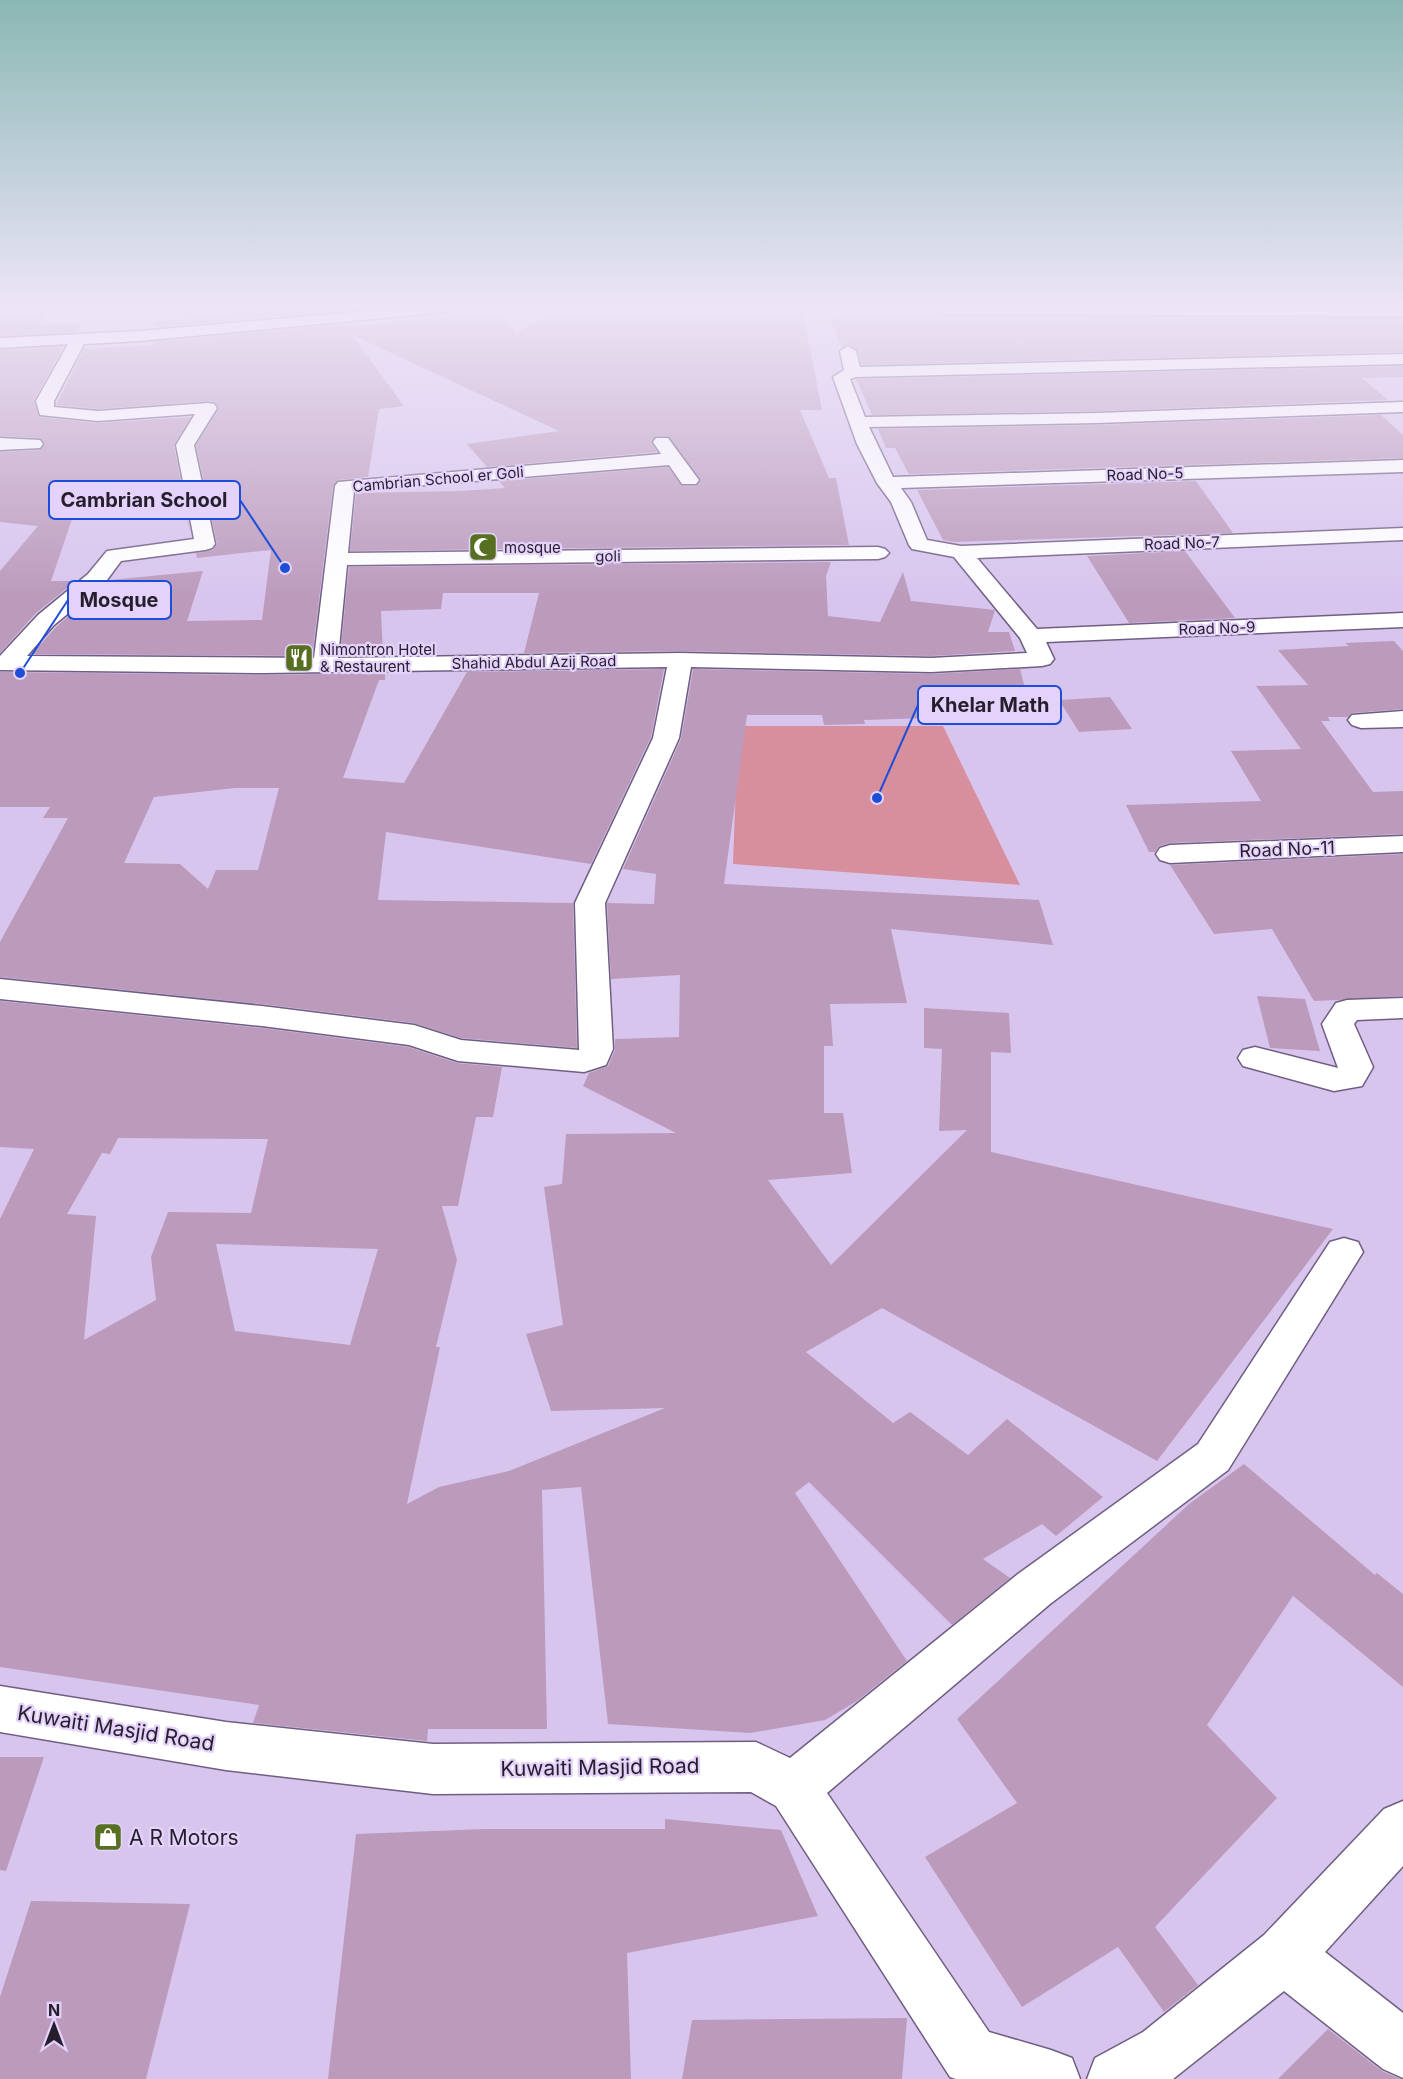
<svg xmlns="http://www.w3.org/2000/svg" width="1403" height="2079" font-family="Inter,sans-serif">
  <style>
    .green { fill: #d78f9e }
    .building { fill: #bb9abc; fill-rule: evenodd }
    .lines { fill: none; stroke-linecap: round; stroke-linejoin: round }
    .minor-casing { stroke: #6f5e82; stroke-width: 3 }
    .minor { fill: #fff; fill-rule: evenodd }
    .labels { text-anchor: middle; dominant-baseline: central; stroke-width: 4.5; stroke-linejoin: round; paint-order: stroke }
    .far-street-label { font-size: 15px; fill: #251e2d; stroke: #e5d2fb }
    .far-poi-label { font-size: 15px; fill: #251e2d; stroke: #e5d2fb; text-anchor: start }
    .street-label { font-size: 18px; fill: #251e2d; stroke: #e5d2fb }
    .near-street-label { font-size: 21px; fill: #251e2d; stroke: #e5d2fb }
    .near-poi-label { font-size: 21px; fill: #251e2d; stroke: #e5d2fb; text-anchor: start }
    .leader { fill: none; stroke: #1d4ed8; stroke-width: 2 }
    .callout-dot { fill: #1d4ed8; stroke: #e5d2fb; stroke-width: 2 }
    .callout { fill: #e5d2fb; stroke: #1d4ed8; stroke-width: 2 }
    .callout-label { font-size: 20px; text-anchor: middle; font-weight: bold; fill: #251e2d }
  </style>
  <rect width="100%" height="100%" fill="#d8c5ee"/>
  <!-- green -->
  <path class="green" d="M 738,726 L 943,726 L 1020,885 L 733,864 Z"/>
  <!-- building -->
  <path class="building" d="M 0,308 L 49,308 L 39,325 L 82,324 L 78,332 L 0,336 Z
    M 175,308 L 332,308 L 335,311 L 155,327 L 155,321 L 190,319 Z
    M 559,308 L 802,308 L 822,410 L 800,410 L 829,478 L 836,478 L 849,545 L 350,551 L 356,493 L 460,491 L 505,488 L 499,481 L 668,467 L 682,486 L 696,486 L 701,480 L 668,436 L 656,436 L 651,441 L 657,452 L 487,467 L 467,444 L 559,431 L 352,335 L 404,406 L 379,409 L 368,477 L 338,480 L 333,486 L 312,656 L 32,654 L 56,627 L 110,580 L 203,571 L 187,621 L 262,620 L 271,550 L 197,558 L 196,553 L 213,550 L 217,544 L 196,445 L 219,407 L 214,402 L 208,401 L 98,409 L 56,405 L 84,349 L 154,345 L 154,342 L 344,324 L 346,327 L 497,311 L 517,333 Z
    M 905,308 L 935,308 L 937,313 L 944,316 L 1403,318 L 1403,352 L 862,365 L 857,349 L 849,344 L 842,347 L 830,319 L 911,315 Z
    M 64,346 L 34,400 L 39,417 L 98,423 L 191,417 L 174,445 L 190,531 L 185,512 L 72,519 L 51,581 L 76,581 L 36,613 L 0,653 L 0,571 L 38,526 L 0,522 L 0,452 L 40,450 L 45,444 L 40,438 L 0,436 L 0,350 Z
    M 1403,366 L 1403,377 L 1362,378 L 1388,400 L 1097,411 L 872,415 L 856,379 Z
    M 1381,415 L 1403,435 L 1403,458 L 909,474 L 895,448 L 886,448 L 878,429 L 1097,425 Z
    M 1196,481 L 1233,533 L 954,542 L 943,540 L 917,490 Z
    M 1185,551 L 1235,618 L 1129,623 L 1087,556 Z
    M 831,562 L 826,576 L 828,616 L 880,622 L 903,572 L 911,601 L 995,610 L 988,632 L 1009,632 L 1015,651 L 931,656 L 680,651 L 524,653 L 539,593 L 443,593 L 441,609 L 381,611 L 383,655 L 340,656 L 349,567 Z
    M 1394,641 L 1403,651 L 1403,709 L 1352,713 L 1348,717 L 1328,717 L 1330,721 L 1321,721 L 1373,792 L 1403,791 L 1403,834 L 1170,843 L 1159,846 L 1155,852 L 1149,852 L 1126,805 L 1261,801 L 1231,751 L 1301,749 L 1256,686 L 1308,685 L 1278,650 L 1349,646 L 1345,643 Z
    M 664,669 L 651,737 L 591,864 L 386,832 L 378,900 L 573,903 L 577,1048 L 461,1038 L 414,1023 L 262,1004 L 0,977 L 0,942 L 68,818 L 43,818 L 50,807 L 0,807 L 0,672 L 264,675 L 385,673 L 385,680 L 379,680 L 343,778 L 404,783 L 467,672 ZM 235,788 L 279,788 L 258,870 L 216,870 L 208,889 L 180,864 L 124,863 L 154,797 Z
    M 693,669 L 931,674 L 1020,669 L 1027,696 L 921,700 L 927,718 L 864,720 L 865,724 L 824,725 L 822,715 L 747,715 L 724,884 L 1039,900 L 1053,945 L 891,929 L 907,1003 L 830,1004 L 833,1046 L 824,1046 L 824,1113 L 843,1113 L 852,1173 L 768,1180 L 831,1265 L 967,1130 L 939,1131 L 942,1049 L 924,1048 L 924,1008 L 1009,1013 L 1011,1053 L 991,1052 L 991,1152 L 1333,1229 L 1157,1461 L 882,1308 L 806,1352 L 893,1423 L 910,1412 L 968,1455 L 1007,1419 L 1103,1497 L 1056,1536 L 1042,1524 L 983,1559 L 1010,1578 L 952,1625 L 809,1482 L 795,1493 L 907,1661 L 857,1701 L 825,1720 L 750,1733 L 608,1724 L 581,1487 L 542,1490 L 547,1729 L 428,1729 L 427,1741 L 253,1723 L 259,1705 L 0,1667 L 0,1219 L 34,1149 L 0,1147 L 0,1001 L 262,1028 L 408,1047 L 457,1063 L 502,1067 L 493,1117 L 476,1117 L 458,1206 L 442,1206 L 457,1260 L 436,1347 L 440,1347 L 407,1504 L 439,1487 L 509,1471 L 665,1408 L 551,1411 L 526,1334 L 563,1325 L 544,1187 L 562,1184 L 566,1134 L 676,1133 L 583,1086 L 589,1073 L 608,1066 L 615,1050 L 615,1039 L 679,1037 L 680,975 L 611,979 L 607,903 L 654,904 L 656,874 L 623,869 L 681,739 ZM 118,1138 L 268,1139 L 251,1213 L 168,1212 L 151,1257 L 156,1300 L 84,1340 L 96,1216 L 67,1214 L 102,1153 L 110,1154 ZM 216,1244 L 378,1249 L 350,1345 L 235,1331 Z
    M 1110,697 L 1132,729 L 1079,732 L 1059,700 Z
    M 1403,854 L 1403,996 L 1338,1000 L 1314,1001 L 1272,929 L 1214,934 L 1170,865 Z
    M 1257,996 L 1305,999 L 1320,1051 L 1270,1048 Z
    M 1244,1464 L 1375,1575 L 1377,1573 L 1403,1594 L 1403,1687 L 1293,1596 L 1207,1725 L 1277,1798 L 1155,1927 L 1198,1985 L 1164,2012 L 1118,1947 L 1022,2007 L 925,1857 L 1017,1803 L 957,1719 L 1189,1504 Z
    M 0,1757 L 44,1757 L 6,1871 L 0,1870 Z
    M 665,1819 L 781,1830 L 818,1916 L 627,1953 L 631,2079 L 328,2079 L 356,1834 L 486,1829 L 665,1829 Z
    M 31,1901 L 190,1904 L 146,2079 L 0,2079 L 0,1997 Z
    M 907,2018 L 902,2079 L 682,2079 L 692,2020 Z
    M 1328,2029 L 1382,2071 L 1400,2079 L 1278,2079 Z"/>
  <g class="lines">
    <!-- minor casing -->
    <g class="minor-casing">
      <path id="minor" d="M 400,308 L 453,308 L 446,312 L 140,341 L 84,344 L 54,401 L 54,407 L 98,411 L 208,403 L 214,404 L 217,408 L 194,445 L 215,544 L 212,548 L 205,550 L 121,561 L 104,584 L 54,625 L 27,656 L 314,658 L 335,486 L 338,482 L 661,454 L 653,442 L 656,438 L 668,438 L 696,476 L 699,480 L 696,484 L 682,484 L 669,465 L 354,491 L 348,553 L 878,547 L 885,549 L 889,553 L 885,557 L 878,559 L 347,565 L 338,658 L 680,653 L 931,658 L 1027,653 L 1020,638 L 954,557 L 912,549 L 909,545 L 891,502 L 877,483 L 857,444 L 833,377 L 844,370 L 840,351 L 848,346 L 856,351 L 860,367 L 1403,354 L 1403,364 L 856,377 L 850,379 L 865,417 L 1097,413 L 1403,402 L 1403,412 L 1097,423 L 869,427 L 893,477 L 1403,460 L 1403,472 L 901,488 L 911,502 L 927,540 L 961,546 L 1403,528 L 1403,540 L 977,558 L 1037,629 L 1403,613 L 1403,627 L 1046,642 L 1054,659 L 1050,664 L 1042,666 L 931,672 L 691,667 L 679,738 L 605,903 L 613,1049 L 606,1065 L 584,1072 L 458,1061 L 409,1045 L 262,1026 L 0,999 L 0,979 L 262,1006 L 414,1025 L 461,1040 L 579,1050 L 575,903 L 653,738 L 667,667 L 264,673 L 0,670 L 0,656 L 38,615 L 88,574 L 107,551 L 194,539 L 176,445 L 195,414 L 98,421 L 40,415 L 36,401 L 68,344 L 0,348 L 0,338 L 140,331 Z
        M 937,308 L 1403,308 L 1403,316 L 944,314 L 939,312 Z
        M 0,438 L 40,440 L 43,444 L 40,448 L 0,450 Z
        M 1403,711 L 1403,727 L 1361,728 L 1352,725 L 1348,720 L 1352,715 Z
        M 1403,836 L 1403,852 L 1170,863 L 1160,860 L 1156,854 L 1160,848 L 1170,845 Z
        M 1403,998 L 1403,1018 L 1357,1020 L 1354,1024 L 1373,1067 L 1362,1086 L 1334,1091 L 1243,1066 L 1238,1058 L 1243,1050 L 1255,1047 L 1338,1068 L 1322,1024 L 1336,1003 L 1347,1000 Z
        M 1344,1238 L 1358,1242 L 1363,1252 L 1228,1470 L 1050,1604 L 827,1793 L 989,2032 L 1051,2050 L 1072,2058 L 1080,2079 L 956,2079 L 950,2077 L 776,1806 L 751,1792 L 433,1794 L 226,1770 L 0,1732 L 0,1686 L 226,1722 L 433,1744 L 756,1742 L 790,1758 L 1018,1574 L 1198,1444 L 1330,1242 Z
        M 1403,1801 L 1403,1866 L 1325,1952 L 1403,2013 L 1403,2078 L 1383,2069 L 1284,1991 L 1173,2079 L 1087,2079 L 1095,2058 L 1143,2032 L 1264,1935 L 1384,1809 Z"/>
    </g>
    <!-- minor -->
    <use href="#minor" class="minor"/>
  </g>
  <!-- sky -->
  <linearGradient id="sky" x2="0" y2="1"><stop stop-color="#8ab7b4"/><stop offset="0.51" stop-color="#ede5f7"/><stop offset="1" stop-color="#ede5f7" stop-opacity="0"/></linearGradient>
  <rect width="1403" height="599" fill="url(#sky)"/>
  <!-- icons -->
  <defs>
    <g id="mosque-square" transform="scale(1.5)"><rect x="-9" y="-9" width="18" height="18" rx="4" fill="#566f21" stroke="#e5d2fb"/><path d="M3.5-4.9A6 6 0 1 0 3.5 4.9A5 5 0 1 1 3.5-4.9Z" fill="#fff"/></g>
    <g id="restaurant-square" transform="scale(1.5)"><rect x="-9" y="-9" width="18" height="18" rx="4" fill="#566f21" stroke="#e5d2fb"/><path d="M-5-6h1v4h1v-4h1v4h1v-4h1v5L-1.5 .5V6h-2V.5L-5-1ZM5-6V6H3V1.5H1.5Q1.5-4 5-6Z" fill="#fff"/></g>
    <g id="shop-square" transform="scale(1.5)"><rect x="-9" y="-9" width="18" height="18" rx="4" fill="#566f21" stroke="#e5d2fb"/><path d="M-5-2.5h2.3a2.7 3.5 0 0 1 5.4 0H5L5.5 6h-11ZM-1.5-2.5h3a1.5 2.3 0 0 0-3 0Z" fill="#fff"/></g>
  </defs>
  <g fill-rule="evenodd">
    <use href="#mosque-square" x="483" y="547"/>
    <use href="#restaurant-square" x="299" y="658"/>
    <use href="#shop-square" x="108" y="1837"/>
  </g>
  <g class="labels">
    <!-- far-street labels -->
    <g class="far-street-label">
      <text transform="translate(1145 474) rotate(-2)">Road No-5</text>
      <text transform="translate(438 479) rotate(-5)">Cambrian School er Goli</text>
      <text transform="translate(1182 543) rotate(-2)">Road No-7</text>
      <text transform="translate(608 556) rotate(-1)">goli</text>
      <text transform="translate(1217 628) rotate(-2)">Road No-9</text>
      <text transform="translate(534 662) rotate(-1)">Shahid Abdul Azij Road</text>
    </g>
    <!-- far-poi labels -->
    <g class="far-poi-label">
      <text x="504" y="547">mosque</text>
      <text x="320" y="649">Nimontron Hotel<tspan x="320" dy="17">&amp; Restaurent</tspan></text>
    </g>
    <!-- street labels -->
    <g class="street-label">
      <text transform="translate(1287 849) rotate(-2)">Road No-11</text>
    </g>
    <!-- near-street labels -->
    <g class="near-street-label">
      <text transform="translate(116 1728) rotate(9)">Kuwaiti Masjid Road</text>
      <text transform="translate(600 1767) rotate(-1)">Kuwaiti Masjid Road</text>
    </g>
    <!-- near-poi labels -->
    <g class="near-poi-label">
      <text x="129" y="1837">A R Motors</text>
    </g>
  </g>
  <!-- callouts -->
  <path class="leader" d="M285 568L240 500M20 673L68 600M877 798L918 705"/>
  <g class="callout-dot">
    <circle cx="285" cy="568" r="6"/>
    <circle cx="20" cy="673" r="6"/>
    <circle cx="877" cy="798" r="6"/>
  </g>
  <g class="callout">
    <rect x="49" y="481" width="191" height="38" rx="6"/>
    <rect x="68" y="581" width="103" height="38" rx="6"/>
    <rect x="918" y="686" width="143" height="38" rx="6"/>
  </g>
  <g class="callout-label">
    <text x="144" y="507">Cambrian School</text>
    <text x="119" y="607">Mosque</text>
    <text x="990" y="712">Khelar Math</text>
  </g>
  <!-- north arrow -->
  <g transform="translate(54 2025)" stroke="#e5d2fb" stroke-width="4.5" paint-order="stroke">
  <path d="M0-4.5L10 22L0 15L-10 22Z" fill="#251e2d"/>
  <text y="-9" font-size="16" font-weight="bold" text-anchor="middle" fill="#251e2d">N</text>
  </g>
</svg>
